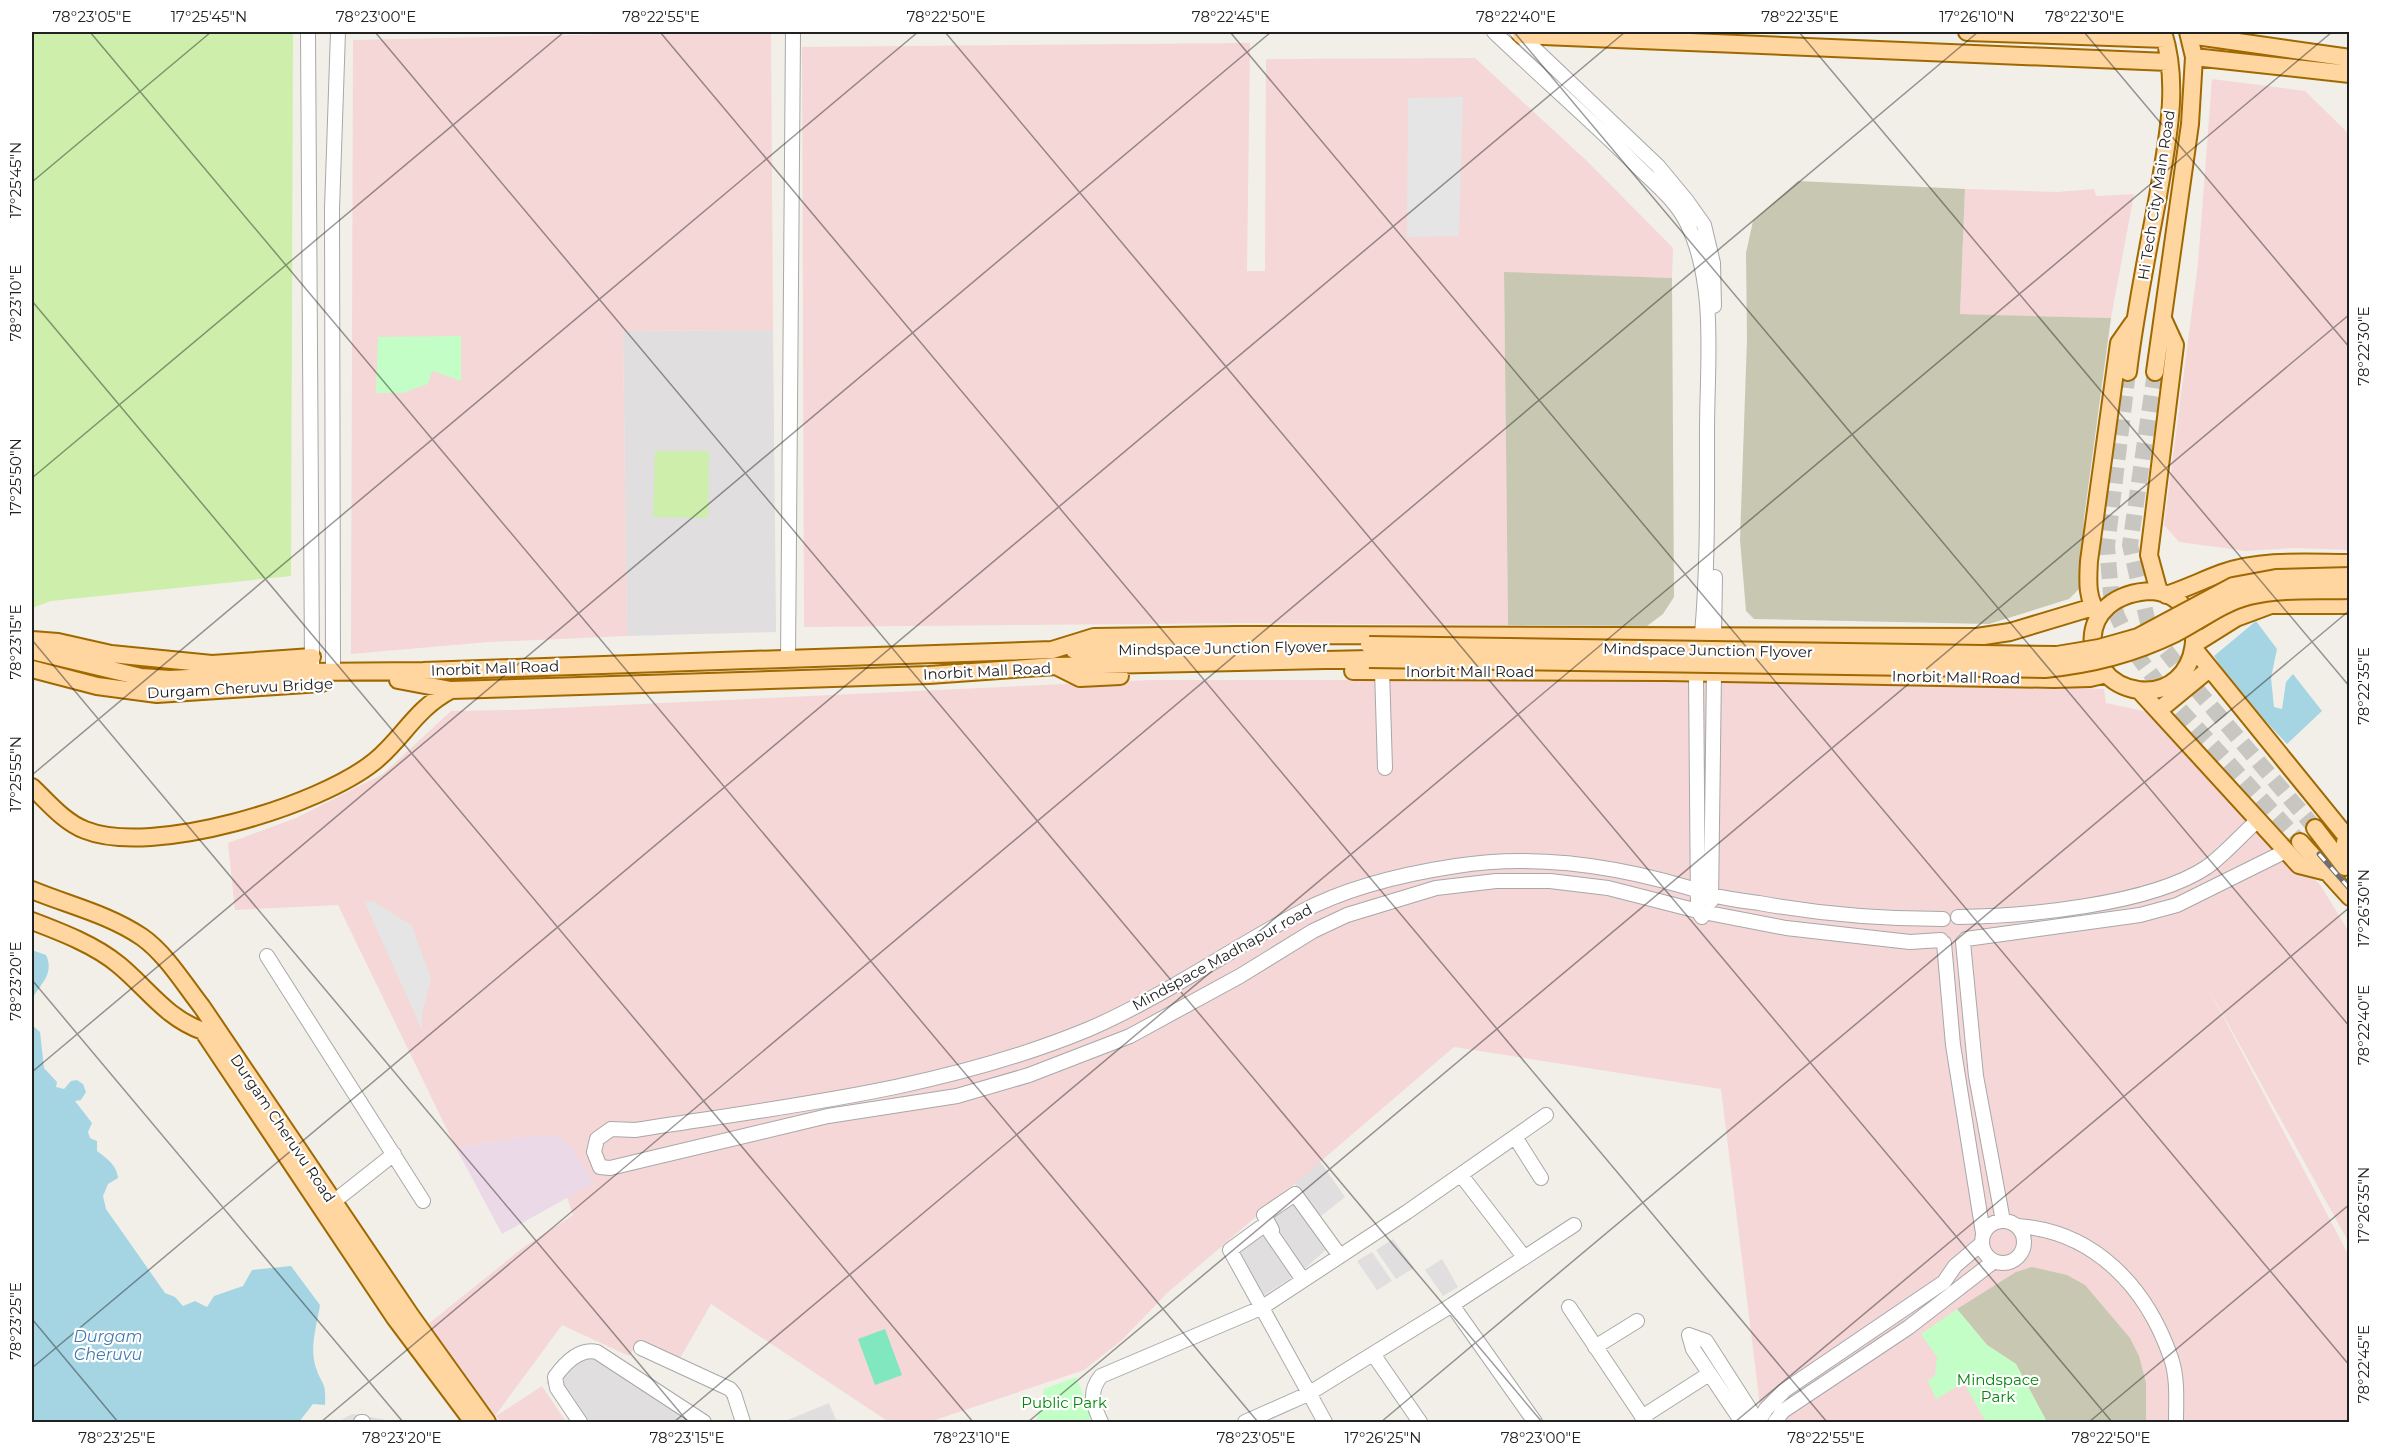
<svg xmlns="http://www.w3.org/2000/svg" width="2381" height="1454" font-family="Montserrat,sans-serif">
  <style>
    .residential { fill: #e0dede }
    .commercial { fill: #f4d7d6 }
    .industrial { fill: #ecd9e8 }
    .construction { fill: #c8c8b2 }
    .grass { fill: #cdefab }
    .park { fill: #c3fec7 }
    .pitch { fill: #80e7be }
    .parking { fill: #e5e5e5 }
    .water { fill: #a5d5e3 }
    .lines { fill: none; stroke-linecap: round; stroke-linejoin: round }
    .major-tunnel { stroke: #c8c6c0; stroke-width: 16; stroke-dasharray: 16 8; stroke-linecap: butt }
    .minor-casing { stroke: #a8a8a8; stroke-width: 16 }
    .major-casing { stroke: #9f6900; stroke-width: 20 }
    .minor { stroke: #fff; stroke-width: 14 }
    .major { stroke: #ffd5a0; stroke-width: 16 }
    .rail-casing { stroke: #6f6f6f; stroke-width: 5 }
    .rail { stroke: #fff; stroke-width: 3; stroke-dasharray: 9; stroke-linecap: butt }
    .major-bridge-casing { stroke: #9f6900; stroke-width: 20; stroke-linecap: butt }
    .major-bridge { stroke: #ffd5a0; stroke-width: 16 }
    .ticks { fill: none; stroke: #212121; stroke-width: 1.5; stroke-opacity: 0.45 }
    .labels { text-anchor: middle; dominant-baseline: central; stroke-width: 4.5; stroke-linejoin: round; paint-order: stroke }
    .street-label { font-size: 15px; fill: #212121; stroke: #fff }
    .park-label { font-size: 15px; fill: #04860d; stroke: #fff }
    .water-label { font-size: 16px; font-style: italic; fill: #417ab2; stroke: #fff }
    .neatline { fill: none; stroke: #212121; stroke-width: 2 }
    .ticks-label { font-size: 15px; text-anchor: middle; fill: #212121 }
  </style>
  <rect width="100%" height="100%" fill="#f2efe8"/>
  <!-- residential -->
  <path class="residential" d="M 773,330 L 776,632 L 627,636 L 623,331 Z
    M 1319,1160 L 1345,1197 L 1321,1216 L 1292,1181 Z
    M 1289,1194 L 1329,1247 L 1302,1271 L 1261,1214 Z
    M 1261,1224 L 1297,1274 L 1258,1299 L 1230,1243 Z
    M 1393,1239 L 1414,1268 L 1396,1279 L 1376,1250 Z
    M 1372,1252 L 1392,1281 L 1377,1290 L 1357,1261 Z
    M 1442,1259 L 1458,1287 L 1443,1296 L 1425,1270 Z
    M 589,1344 L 694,1422 L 571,1422 L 546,1382 Z
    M 829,1403 L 837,1422 L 783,1422 Z
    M 352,1414 L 382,1419 L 391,1422 L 337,1422 Z"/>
  <!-- commercial -->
  <path class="commercial" d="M 709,32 L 771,32 L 773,330 L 623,331 L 627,636 L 488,642 L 351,654 L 353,40 Z
    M 1250,43 L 1247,271 L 1265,271 L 1266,59 L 1475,58 L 1587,161 L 1673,248 L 1672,278 L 1504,273 L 1508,625 L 1247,623 L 804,627 L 802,47 Z
    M 2212,79 L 2305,91 L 2349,134 L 2349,550 L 2296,548 L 2246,551 L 2179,542 L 2164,525 L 2198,264 Z
    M 1965,189 L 2057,192 L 2094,189 L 2096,196 L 2134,194 L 2111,318 L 1960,314 Z
    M 1151,680 L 1908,680 L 2104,689 L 2106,703 L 2148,712 L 2240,795 L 2321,886 L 2349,932 L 2349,1243 L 2205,982 L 2349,1256 L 2349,1422 L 1762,1422 L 1721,1089 L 1454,1047 L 1166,1294 L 1122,1340 L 1084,1370 L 929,1422 L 889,1422 L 711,1304 L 679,1360 L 640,1340 L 629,1356 L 562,1325 L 495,1416 L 427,1325 L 524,1247 L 573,1215 L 547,1137 L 522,1137 L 456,1148 L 338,905 L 235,910 L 228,843 L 296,818 L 383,774 L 451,711 L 515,710 Z
    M 542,1386 L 566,1422 L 501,1422 L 496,1416 Z"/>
  <!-- industrial -->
  <path class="industrial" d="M 556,1136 L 572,1147 L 594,1183 L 502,1234 L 456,1148 L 522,1137 Z"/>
  <!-- construction -->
  <path class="construction" d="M 1798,181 L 1965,189 L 1960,314 L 2111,318 L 2084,518 L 2081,587 L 2069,599 L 1989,624 L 1754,619 L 1746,611 L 1740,540 L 1747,339 L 1746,253 L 1753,221 Z
    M 1504,272 L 1672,278 L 1674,597 L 1663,614 L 1647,626 L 1508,625 Z
    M 2032,1267 L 2067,1275 L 2085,1285 L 2130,1338 L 2139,1356 L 2146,1383 L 2146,1422 L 2047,1422 L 2016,1364 L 1987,1345 L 1957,1309 L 2016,1272 Z"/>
  <!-- grass -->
  <path class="grass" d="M 32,32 L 293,32 L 291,576 L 51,601 L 32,608 Z
    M 655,451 L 709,451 L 708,518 L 653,517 Z"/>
  <!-- park -->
  <path class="park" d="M 461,336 L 461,381 L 432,371 L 428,384 L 402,393 L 376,393 L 378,337 Z
    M 1957,1309 L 1987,1345 L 2016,1364 L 2047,1422 L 1986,1422 L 1964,1383 L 1936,1399 L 1928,1381 L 1935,1375 L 1937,1357 L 1921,1334 Z
    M 1076,1377 L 1094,1422 L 1036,1422 L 1044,1389 Z"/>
  <!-- pitch -->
  <path class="pitch" d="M 885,1329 L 902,1375 L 875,1385 L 858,1339 Z"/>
  <!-- parking -->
  <path class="parking" d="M 1463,97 L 1459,236 L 1407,237 L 1408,98 Z
    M 374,901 L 412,926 L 431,979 L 422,1014 L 422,1030 L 365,903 Z"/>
  <!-- water -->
  <path class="water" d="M 2256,621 L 2277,649 L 2271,678 L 2274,707 L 2282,709 L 2286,682 L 2293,674 L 2322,711 L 2287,744 L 2238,692 L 2214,656 Z
    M 32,950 L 46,955 C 55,974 40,984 32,999 Z
    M 32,1025 L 40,1032 L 44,1068 L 57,1082 L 56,1087 L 64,1089 L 71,1081 L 77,1080 L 83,1084 L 86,1092 L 81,1100 L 75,1101 L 92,1123 L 88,1132 L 90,1138 L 97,1141 L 97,1151 C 108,1159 117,1166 118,1178 L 108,1184 L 103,1196 L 106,1209 L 165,1293 L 175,1297 L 183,1306 L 195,1301 L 207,1307 L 214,1296 L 243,1286 L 252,1270 L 291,1266 L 320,1305 C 317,1325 309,1348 316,1368 C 323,1388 326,1380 325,1405 L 313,1404 L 299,1422 L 32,1422 Z"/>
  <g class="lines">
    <!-- major-tunnel -->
    <path class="major-tunnel" d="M 2128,372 L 2107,546 L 2111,594 L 2117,616 L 2136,654 L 2165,693 L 2300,842
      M 2155,372 L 2130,545 L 2148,623 L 2159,642 L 2192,684 L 2315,828"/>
    <!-- minor casing -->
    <g class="minor-casing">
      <path id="minor" d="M 308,32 L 312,666
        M 1494,32 C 1541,77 1590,119 1636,165 C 1654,183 1676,200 1687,223 C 1717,284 1707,364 1707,430 C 1707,498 1708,566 1702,634
        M 1517,32 L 1658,166 L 1687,201 L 1704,225 L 1713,263 L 1714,306
        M 1714,635 L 1715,577
        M 788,659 L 793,32
        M 1382,670 L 1385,768
        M 333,671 L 332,209 L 338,32
        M 1696,672 L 1698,911 L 1702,917
        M 1711,901 L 1714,672
        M 1958,917 C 2026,916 2150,905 2207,867 C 2225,854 2241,835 2258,820
        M 1966,939 L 2140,915 L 2177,905 L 2286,851
        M 1941,940 L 1910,942 L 1786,928 L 1698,911 L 1608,888 L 1550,881 L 1496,881 L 1436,888 L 1347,915 L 1313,931 L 1240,976 L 1130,1036 L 1029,1075 L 957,1096 L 828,1116 L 610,1168 L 600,1167 L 594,1152 L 597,1139 L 611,1129 L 635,1130 C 788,1106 945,1089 1089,1029 C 1163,997 1229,950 1299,913 C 1347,887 1403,874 1456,866 C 1543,852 1630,868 1712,895 C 1727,899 1744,901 1759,903 C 1820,914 1882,919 1943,919
        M 1963,942 L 1976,1076 L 2003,1221
        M 1944,943 L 1953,1045 L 1983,1233
        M 267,956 L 423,1201
        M 1515,1137 L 1541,1178
        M 1461,1175 L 1524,1257
        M 327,1207 L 394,1154
        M1982 1242a21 21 0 1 1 42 0a21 21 0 1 1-42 0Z
        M 2017,1226 C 2095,1231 2147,1288 2171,1358 C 2178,1378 2176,1402 2176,1422
        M 1272,1230 L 1264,1215 L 1295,1194 L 1340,1256
        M 1303,1280 L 1266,1226 L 1260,1228 L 1230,1250 L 1325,1422
        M 1452,1305 L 1535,1422
        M 1569,1307 L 1646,1422
        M 1689,1335 L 1706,1341 L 1758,1422
        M 1689,1335 L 1693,1349 L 1742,1422
        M 1595,1347 L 1637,1321
        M 641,1348 L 730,1389 L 734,1394 L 743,1422
        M 1373,1354 L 1420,1422
        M 1642,1417 L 1709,1374
        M 361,1422 L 363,1422
        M 580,1422 L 557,1388 L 555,1377 C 565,1363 580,1348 597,1352 L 704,1422
        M 1101,1422 C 1093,1405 1088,1392 1101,1376 L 1261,1308 L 1407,1212 L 1546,1115
        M 1245,1422 L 1308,1394 L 1452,1305 L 1574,1225
        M 1758,1422 L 1766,1409 L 1785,1390 L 1944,1282 L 1955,1266 L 1981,1244
        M 1775,1422 L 1783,1411 L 1909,1327 L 1993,1262"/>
    </g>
    <!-- major casing -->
    <g class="major-casing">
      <path id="major" d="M 1967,32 L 2165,39
        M 1521,35 L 2168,62
        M 2189,35 L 2350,58
        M 2194,57 L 2350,74
        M 2128,372 C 2135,313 2147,255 2158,196 C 2167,142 2180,85 2163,32
        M 2155,372 L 2190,124 L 2194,57 L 2188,32
        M 2153,591 C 2216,598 2203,699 2138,690 C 2078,681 2072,593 2153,591 Z
        M 2159,592 L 2149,555 L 2175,345 L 2164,321
        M 2166,595 C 2185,589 2203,580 2222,573 C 2263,559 2307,563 2350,563
        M 2099,614 C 2086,600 2088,579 2089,561 L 2119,343 L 2133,323
        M 32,640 L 58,642 L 111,654 L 212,664 L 312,657
        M 2196,643 L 2236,618 L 2271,605 L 2350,605
        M 1074,650 L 1291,647
        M 2195,650 L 2346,836 L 2342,863
        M 32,651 L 141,677 L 170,679 L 303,672 L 423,671 L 1052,650 L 1094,637 L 1236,635 L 1977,637 L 2010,632 L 2093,607
        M 1058,667 L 1080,678 L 1120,676
        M 32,669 L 97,686 L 157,694 L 322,683
        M 1353,671 L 1665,672 L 2054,679 L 2090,678 L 2107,674
        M 398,680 L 451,690
        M 2139,690 L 2299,865 L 2327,872
        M 2158,711 L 2209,669
        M 32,787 C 48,802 64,822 85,830 C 152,857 320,806 375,761 C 404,737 415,709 451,690 L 929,675 L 1056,666 L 1369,659
        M 2315,828 L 2345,867
        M 2300,842 L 2350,897
        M 32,890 C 68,905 108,914 142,937 C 166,954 184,984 202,1007 L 411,1316 L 487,1422
        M 32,921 C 61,932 95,945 119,965 C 148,989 166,1018 203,1031 L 395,1318 L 473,1422"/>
    </g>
    <!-- minor -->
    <use href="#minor" class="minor"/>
    <!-- major -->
    <use href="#major" class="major"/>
    <!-- rail casing -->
    <g class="rail-casing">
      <path id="rail" d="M 2319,854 L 2350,889"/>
    </g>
    <!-- rail -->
    <use href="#rail" class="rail"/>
    <!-- major-bridge casing -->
    <g class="major-bridge-casing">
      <path id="major-bridge" d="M 1369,645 L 2057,655 L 2099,648 L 2138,637 L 2233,586 L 2276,578 L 2350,576
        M 1369,659 L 2045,669 C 2092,664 2133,654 2176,633 C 2201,620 2222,603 2249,596 C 2281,588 2317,591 2350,590"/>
    </g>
    <!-- major-bridge -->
    <use href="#major-bridge" class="major-bridge"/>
  </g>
  <!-- ticks -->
  <path class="ticks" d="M 90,32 L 1258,1422M 375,32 L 1542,1422M 660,32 L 1827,1422M 945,32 L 2112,1422M 1230,32 L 2350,1366M 1514,32 L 2350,1027M 1799,32 L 2350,687M 2084,32 L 2350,348M 32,182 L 211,32M 32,301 L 973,1422M 32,478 L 564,32M 32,640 L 688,1422M 32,775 L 918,32M 32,980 L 403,1422M 32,1072 L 1271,32M 32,1319 L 118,1422M 32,1368 L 1625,32M 321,1422 L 1978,32M 674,1422 L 2332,32M 1028,1422 L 2350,314M 1381,1422 L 2350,610M 1735,1422 L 2350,907M 2089,1422 L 2350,1204"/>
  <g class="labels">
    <!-- street labels -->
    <g class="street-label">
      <text transform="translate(2156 195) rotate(-81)">Hi Tech City Main Road</text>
      <text transform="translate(1223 648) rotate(-1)">Mindspace Junction Flyover</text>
      <text transform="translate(1708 650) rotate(1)">Mindspace Junction Flyover</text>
      <text transform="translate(495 668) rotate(-2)">Inorbit Mall Road</text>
      <text transform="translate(987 671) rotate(-3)">Inorbit Mall Road</text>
      <text x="1470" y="671">Inorbit Mall Road</text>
      <text transform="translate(1956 677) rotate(1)">Inorbit Mall Road</text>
      <text transform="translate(240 688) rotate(-3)">Durgam Cheruvu Bridge</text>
      <text transform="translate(1222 957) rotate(-29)">Mindspace Madhapur road</text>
      <text transform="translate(283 1128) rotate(56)">Durgam Cheruvu Road</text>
    </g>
    <!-- park labels -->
    <g class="park-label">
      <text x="1998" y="1379">Mindspace<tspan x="1998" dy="17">Park</tspan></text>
      <text x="1064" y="1402">Public Park</text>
    </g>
    <!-- water labels -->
    <g class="water-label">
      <text x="108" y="1336">Durgam<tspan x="108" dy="18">Cheruvu</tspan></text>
    </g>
  </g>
  <!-- border -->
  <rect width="2381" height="1454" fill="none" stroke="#ffffff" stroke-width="66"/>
  <rect x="33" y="33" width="2315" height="1388" class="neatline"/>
  <g class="ticks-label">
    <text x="92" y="22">78°23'05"E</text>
    <text x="209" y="22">17°25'45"N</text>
    <text x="376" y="22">78°23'00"E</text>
    <text x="661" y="22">78°22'55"E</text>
    <text x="946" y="22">78°22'50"E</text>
    <text x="1231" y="22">78°22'45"E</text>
    <text x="1516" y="22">78°22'40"E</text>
    <text x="1800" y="22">78°22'35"E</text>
    <text x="1977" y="22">17°26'10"N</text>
    <text x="2085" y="22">78°22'30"E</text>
    <text transform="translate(16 180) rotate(-90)" y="5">17°25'45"N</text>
    <text transform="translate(16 303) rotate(-90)" y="5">78°23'10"E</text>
    <text transform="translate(2364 346) rotate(-90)" y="5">78°22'30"E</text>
    <text transform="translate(16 477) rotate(-90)" y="5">17°25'50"N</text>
    <text transform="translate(16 642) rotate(-90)" y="5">78°23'15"E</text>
    <text transform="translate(2364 686) rotate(-90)" y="5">78°22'35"E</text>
    <text transform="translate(16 774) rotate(-90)" y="5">17°25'55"N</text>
    <text transform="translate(2364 908) rotate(-90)" y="5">17°26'30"N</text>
    <text transform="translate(16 981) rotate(-90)" y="5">78°23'20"E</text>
    <text transform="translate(2364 1025) rotate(-90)" y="5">78°22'40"E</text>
    <text transform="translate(2364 1205) rotate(-90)" y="5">17°26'35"N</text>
    <text transform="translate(16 1321) rotate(-90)" y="5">78°23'25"E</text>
    <text transform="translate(2364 1364) rotate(-90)" y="5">78°22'45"E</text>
    <text x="117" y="1443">78°23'25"E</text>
    <text x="402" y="1443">78°23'20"E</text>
    <text x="687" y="1443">78°23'15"E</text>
    <text x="972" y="1443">78°23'10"E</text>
    <text x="1256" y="1443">78°23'05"E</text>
    <text x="1383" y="1443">17°26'25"N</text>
    <text x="1541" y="1443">78°23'00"E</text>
    <text x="1826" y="1443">78°22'55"E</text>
    <text x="2111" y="1443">78°22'50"E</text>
  </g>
</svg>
